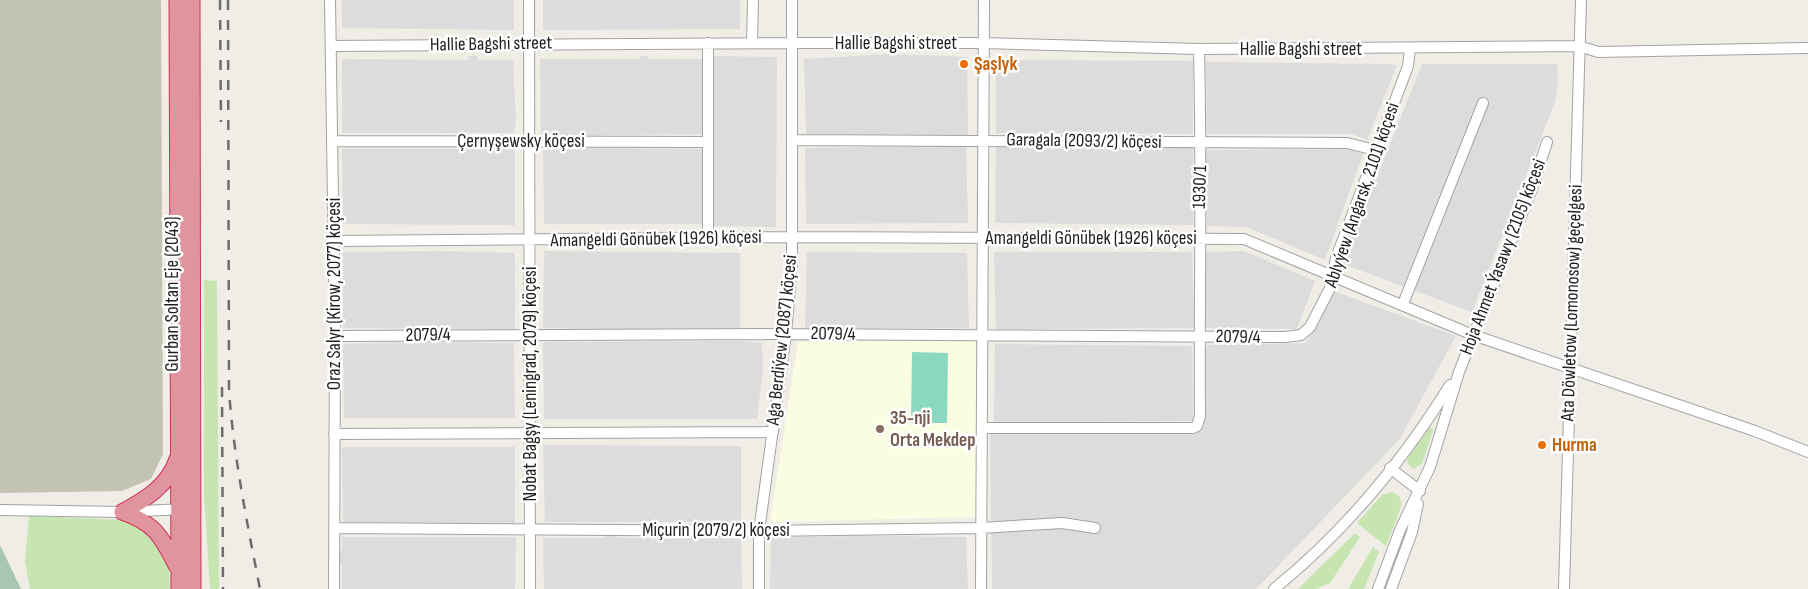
<svg xmlns="http://www.w3.org/2000/svg" width="1808" height="589" font-family="'Sofia Sans Condensed',sans-serif">
  <style>
    .residential { fill: #dddcdc }
    .education { fill: #fbfde2 }
    .construction { fill: #c2c3b2 }
    .grass { fill: #c6e5b0 }
    .cemetery { fill: #a9c6b0 }
    .pitch { fill: #8bd8c0 }
    .lines { fill: none; stroke-linecap: round; stroke-linejoin: round }
    .minor-casing { stroke: #a3a3a3; stroke-width: 12 }
    .highway-casing { stroke: #cd335c; stroke-width: 17 }
    .minor { stroke: #fff; stroke-width: 10 }
    .highway { stroke: #e0949d; stroke-width: 15 }
    .rail { stroke: #6d6d6d; stroke-width: 2.5; stroke-dasharray: 10 10; stroke-linecap: butt }
    .food-dot { fill: #e8710a; stroke: #fff; stroke-width: 2 }
    .education-dot { fill: #8d6e63; stroke: #fff; stroke-width: 2 }
    .labels { text-anchor: middle; dominant-baseline: central; stroke-width: 5; stroke-linejoin: round; paint-order: stroke }
    .street-label { font-size: 19px; fill: #1f1f1f; stroke: #fff }
    .food-label { font-size: 19px; font-weight: bold; fill: #c56008; stroke: #fff; text-anchor: start }
    .education-label { font-size: 19px; font-weight: bold; fill: #785e54; stroke: #fff; text-anchor: start }
  </style>
  <rect width="100%" height="100%" fill="#efede6"/>
  <!-- residential -->
  <path class="residential" d="M 342,0 L 514,0 L 514,30 L 342,28 Z
    M 543,0 L 740,0 L 740,29 L 543,30 Z
    M 891,54 L 967,57 L 968,135 L 806,134 L 804,59 Z
    M 469,56 L 477,56 L 478,60 L 513,60 L 516,121 L 514,133 L 342,133 L 342,59 L 468,60 Z
    M 640,56 L 648,56 L 649,59 L 706,59 L 706,134 L 541,136 L 540,59 L 639,59 Z
    M 710,56 L 777,57 L 776,227 L 710,226 Z
    M 996,60 L 1193,61 L 1193,134 L 996,133 Z
    M 1206,62 L 1390,64 L 1397,65 L 1367,140 L 1352,134 L 1207,134 Z
    M 1422,64 L 1557,64 L 1558,83 L 1555,102 L 1472,312 L 1343,264 L 1352,241 L 1349,240 L 1355,224 L 1358,225 Z
    M 966,146 L 968,223 L 806,224 L 805,148 Z
    M 996,147 L 1193,148 L 1193,225 L 995,223 Z
    M 588,148 L 704,149 L 706,224 L 544,224 L 543,150 Z
    M 342,149 L 515,149 L 515,225 L 343,224 Z
    M 1348,149 L 1363,154 L 1325,260 L 1247,227 L 1207,226 L 1205,150 Z
    M 439,251 L 515,253 L 515,329 L 343,328 L 343,252 Z
    M 544,251 L 740,253 L 740,328 L 617,329 L 616,332 L 605,332 L 604,329 L 543,328 Z
    M 1244,251 L 1315,281 L 1297,329 L 1205,328 L 1205,252 Z
    M 807,252 L 967,253 L 969,328 L 805,329 Z
    M 994,252 L 1192,252 L 1194,328 L 996,329 Z
    M 1334,291 L 1456,336 L 1399,440 L 1256,589 L 992,589 L 990,430 L 1194,429 L 1207,345 L 1306,343 Z
    M 739,341 L 762,343 L 763,368 L 757,419 L 544,419 L 543,342 Z
    M 420,342 L 514,343 L 515,418 L 344,418 L 343,344 Z
    M 995,344 L 1192,346 L 1193,421 L 994,422 Z
    M 543,445 L 741,446 L 741,522 L 545,522 Z
    M 342,447 L 515,447 L 515,523 L 343,522 Z
    M 605,533 L 617,534 L 617,538 L 741,538 L 742,589 L 544,589 L 543,538 L 605,538 Z
    M 882,536 L 966,537 L 968,589 L 770,589 L 771,537 Z
    M 342,537 L 516,537 L 515,589 L 342,589 L 342,563 L 338,563 L 338,551 L 342,550 Z"/>
  <!-- education -->
  <path class="education" d="M 976,341 L 976,517 L 770,522 L 798,342 Z"/>
  <!-- construction -->
  <path class="construction" d="M 0,0 L 161,0 L 163,454 L 151,479 L 122,491 L 0,493 Z"/>
  <!-- grass -->
  <path class="grass" d="M 204,280 L 217,281 L 219,589 L 210,589 L 204,495 Z
    M 1429,428 L 1432,428 L 1433,431 L 1422,464 L 1413,469 L 1407,463 L 1408,457 Z
    M 1392,492 L 1399,496 L 1402,504 L 1386,546 L 1357,523 L 1382,495 Z
    M 29,516 L 127,520 L 150,534 L 169,564 L 170,589 L 30,589 L 25,561 Z
    M 1355,533 L 1360,537 L 1330,583 L 1316,589 L 1298,589 Z
    M 1373,547 L 1379,552 L 1364,589 L 1348,589 Z"/>
  <!-- cemetery -->
  <path class="cemetery" d="M 0,545 L 21,589 L 0,589 Z"/>
  <!-- pitch -->
  <path class="pitch" d="M 912,352 L 948,353 L 947,423 L 911,423 Z"/>
  <g class="lines">
    <!-- minor casing -->
    <g class="minor-casing">
      <path id="minor" d="M 330,0 L 335,336 L 334,589
        M 529,0 L 530,589
        M 752,43 L 753,0
        M 332,46 L 792,43 L 983,43 L 1199,49 L 1579,46 L 1598,52 L 1808,48
        M 792,140 L 1347,143 L 1375,150
        M 333,141 L 708,142
        M 708,238 L 708,43
        M 334,241 L 792,237 L 1244,239 L 1473,335 L 1755,431 L 1808,452
        M 1403,304 L 1483,103
        M 335,336 L 786,334 L 1285,337 L 1301,335 L 1310,327 L 1330,288 L 1336,258 L 1408,66 L 1410,49
        M 983,428 L 1193,428 L 1197,426 L 1200,416 C 1199,293 1202,171 1199,49
        M 334,434 L 773,432
        M 1390,468 L 1420,491
        M 0,510 L 122,512 L 184,509
        M 335,528 L 759,531 L 981,528 L 1062,523 L 1095,528
        M 759,589 L 759,531 L 786,334 L 792,263 L 792,0
        M 981,589 L 984,0
        M 1274,589 C 1343,533 1403,461 1450,385
        M 1378,589 L 1400,530 L 1430,467 L 1459,372 L 1533,186 L 1547,142
        M 1391,589 L 1412,532 L 1418,504
        M 1564,589 L 1581,0"/>
    </g>
    <!-- highway casing -->
    <g class="highway-casing">
      <path id="highway" d="M 177,0 L 179,589
        M 192,0 L 193,589
        M 122,512 C 156,524 161,536 177,567
        M 122,512 C 146,499 168,486 177,459"/>
    </g>
    <!-- minor -->
    <use href="#minor" class="minor"/>
    <!-- highway -->
    <use href="#highway" class="highway"/>
    <!-- rail -->
    <path class="rail" d="M 220,0 L 221,122
      M 228,0 L 229,391 C 234,458 247,523 260,589
      M 222,387 L 223,589"/>
  </g>
  <!-- markers -->
  <g class="food-dot">
    <circle cx="964" cy="64" r="5"/>
    <circle cx="1542" cy="445" r="5"/>
  </g>
  <circle class="education-dot" cx="880" cy="429" r="5"/>
  <g class="labels">
    <!-- street labels -->
    <g class="street-label">
      <text x="896" y="43">Hallie Bagshi street</text>
      <text transform="translate(491 44) rotate(-1)">Hallie Bagshi street</text>
      <text x="1301" y="49">Hallie Bagshi street</text>
      <text x="521" y="141">Çernyşewsky köçesi</text>
      <text transform="translate(1084 141) rotate(1)">Garagala (2093/2) köçesi</text>
      <text transform="translate(1200 187) rotate(-88)">1930/1</text>
      <text transform="translate(1362 195) rotate(-71)">Ablyýew (Angarsk, 2101) köçesi</text>
      <text x="1091" y="238">Amangeldi Gönübek (1926) köçesi</text>
      <text transform="translate(656 239) rotate(-1)">Amangeldi Gönübek (1926) köçesi</text>
      <text transform="translate(1503 257) rotate(-69)">Hoja Ahmet Ýasawy (2105) köçesi</text>
      <text transform="translate(172 294) rotate(-90)">Gurban Soltan Eje (2043)</text>
      <text transform="translate(334 294) rotate(-90)">Oraz Salyr (Kirow, 2077) köçesi</text>
      <text transform="translate(1572 303) rotate(-88)">Ata Döwletow (Lomonosow) geçelgesi</text>
      <text transform="translate(833 334) rotate(1)">2079/4</text>
      <text transform="translate(428 335) rotate(-1)">2079/4</text>
      <text transform="translate(1238 337) rotate(1)">2079/4</text>
      <text transform="translate(782 340) rotate(-84)">Aga Berdiýew (2087) köçesi</text>
      <text transform="translate(530 384) rotate(-90)">Nobat Bagşy (Leningrad, 2079) köçesi</text>
      <text x="716" y="530">Miçurin (2079/2) köçesi</text>
    </g>
    <!-- food labels -->
    <g class="food-label">
      <text x="974" y="64">Şaşlyk</text>
      <text x="1552" y="445">Hurma</text>
    </g>
    <!-- education labels -->
    <g class="education-label">
      <text x="890" y="418">35-nji<tspan x="890" dy="22">Orta Mekdep</tspan></text>
    </g>
  </g>
</svg>
